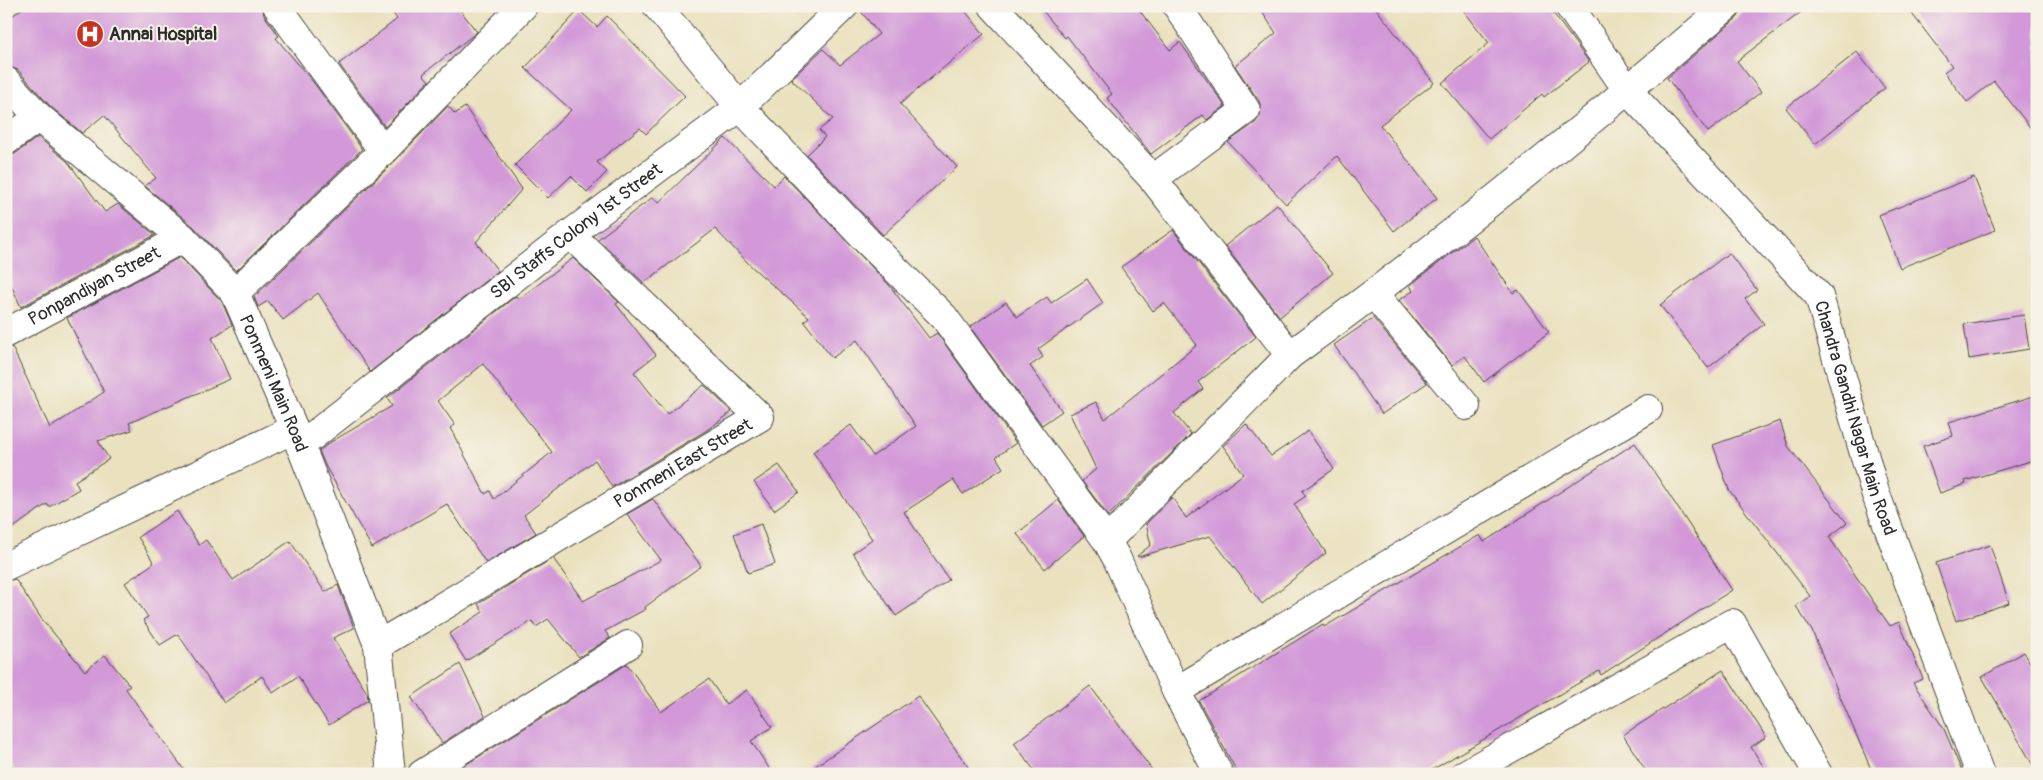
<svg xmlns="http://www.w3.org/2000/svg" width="2043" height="780" font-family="Pangolin,sans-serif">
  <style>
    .building { fill: #d298d8; fill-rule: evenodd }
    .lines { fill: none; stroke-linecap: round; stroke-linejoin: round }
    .street-casing { stroke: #484641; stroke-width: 30 }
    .secondary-casing { stroke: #484641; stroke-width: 30 }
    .street { stroke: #fff; stroke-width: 28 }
    .secondary { stroke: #fff; stroke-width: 28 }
    .labels { text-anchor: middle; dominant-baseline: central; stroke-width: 4; stroke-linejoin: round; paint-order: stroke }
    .poi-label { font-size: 18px; font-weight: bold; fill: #2b2b2b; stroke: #f7f3e8; text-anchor: start }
    .street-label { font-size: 18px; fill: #2b2b2b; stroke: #f7f3e8 }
  </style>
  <rect width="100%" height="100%" fill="#f7f3e8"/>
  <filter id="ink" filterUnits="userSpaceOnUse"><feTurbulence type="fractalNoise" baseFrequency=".02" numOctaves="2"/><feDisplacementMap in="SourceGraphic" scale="10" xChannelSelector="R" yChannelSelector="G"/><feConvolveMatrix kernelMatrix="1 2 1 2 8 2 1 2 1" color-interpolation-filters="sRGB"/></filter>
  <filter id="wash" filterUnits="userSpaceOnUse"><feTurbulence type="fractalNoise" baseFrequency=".0096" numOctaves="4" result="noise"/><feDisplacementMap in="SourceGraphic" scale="20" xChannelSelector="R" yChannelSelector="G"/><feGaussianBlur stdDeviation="1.12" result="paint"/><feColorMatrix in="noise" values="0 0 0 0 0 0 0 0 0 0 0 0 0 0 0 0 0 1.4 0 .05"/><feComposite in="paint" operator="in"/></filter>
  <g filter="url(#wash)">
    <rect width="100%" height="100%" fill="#eae1be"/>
    <g id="blocks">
      <!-- building -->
      <path class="building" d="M 25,6 L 262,6 L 264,15 L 279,36 L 276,38 L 314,83 L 362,149 L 236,271 L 193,226 L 145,186 L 156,178 L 104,115 L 82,133 L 50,106 L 18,70 L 6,66 L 6,21 Z
        M 388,6 L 457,6 L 477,32 L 423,74 L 429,81 L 385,127 L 339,64 L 397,19 Z
        M 859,6 L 961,6 L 984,34 L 900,104 L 957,167 L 883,235 L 807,155 L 825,137 L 819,130 L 833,119 L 791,79 L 823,49 L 840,65 L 879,34 L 859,9 Z
        M 1039,6 L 1136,6 L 1170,50 L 1180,42 L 1225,106 L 1207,120 L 1203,115 L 1151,154 L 1107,98 L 1112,94 L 1067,36 L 1065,38 Z
        M 1258,6 L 1374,6 L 1434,83 L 1380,125 L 1437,198 L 1394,231 L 1337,156 L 1286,204 L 1228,142 L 1255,123 L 1260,116 L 1261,108 L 1259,101 L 1235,66 L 1276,33 Z
        M 1460,6 L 1548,6 L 1589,62 L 1544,97 L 1542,94 L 1489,139 L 1442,83 L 1489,43 Z
        M 1742,6 L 1809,6 L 1737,61 L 1761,92 L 1708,132 L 1667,78 L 1737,18 L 1741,12 Z
        M 1906,6 L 2037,6 L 2037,136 L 1994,81 L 1967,102 L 1944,72 L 1952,66 Z
        M 579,10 L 597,27 L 607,16 L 685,96 L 646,134 L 640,128 L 597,162 L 607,172 L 587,192 L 571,176 L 548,198 L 515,165 L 571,110 L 525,68 Z
        M 1857,52 L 1885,88 L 1815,144 L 1786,108 Z
        M 448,106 L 455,114 L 465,107 L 522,189 L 476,242 L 498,271 L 370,372 L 318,293 L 283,320 L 268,301 L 258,307 L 254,297 L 394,162 Z
        M 38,137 L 68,162 L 105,212 L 118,204 L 155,235 L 21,307 L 6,274 L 6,156 L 15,154 Z
        M 725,138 L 774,186 L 784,176 L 890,286 L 929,338 L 937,333 L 1016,443 L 996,457 L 1003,468 L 963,494 L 953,480 L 904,512 L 949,580 L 896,616 L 853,553 L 872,539 L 813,452 L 851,425 L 873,456 L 916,426 L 857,340 L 832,358 L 804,321 L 809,317 L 752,267 L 715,229 L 644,283 L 598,239 L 653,197 L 658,203 Z
        M 1974,177 L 1995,230 L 1900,268 L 1879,215 Z
        M 1277,204 L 1333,273 L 1280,317 L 1225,246 Z
        M 1173,230 L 1256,337 L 1198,382 L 1203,389 L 1174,413 L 1191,434 L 1108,516 L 1082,481 L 1096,469 L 1070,414 L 1096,402 L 1105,419 L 1197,345 L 1164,303 L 1153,311 L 1121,267 Z
        M 1474,236 L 1513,293 L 1518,290 L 1549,332 L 1484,382 L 1465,356 L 1452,365 L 1399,300 L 1413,291 L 1410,285 Z
        M 1729,253 L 1757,290 L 1745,299 L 1764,324 L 1708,368 L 1660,305 Z
        M 180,257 L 222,302 L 232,325 L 212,338 L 230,379 L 129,423 L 132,430 L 98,441 L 109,459 L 75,481 L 79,489 L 49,507 L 47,504 L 6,533 L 6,349 L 12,347 L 50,428 L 104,392 L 67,318 Z
        M 573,258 L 619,302 L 616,304 L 656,355 L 634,372 L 667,414 L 704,385 L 732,412 L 707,430 L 612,487 L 595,460 L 524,515 L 536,533 L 486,563 L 447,504 L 372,548 L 326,467 L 319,451 L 331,442 L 392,406 L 387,398 L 516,296 L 519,299 ZM 483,364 L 552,452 L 494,499 L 490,491 L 485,494 L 450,428 L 455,425 L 438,401 Z
        M 1087,279 L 1103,303 L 1038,349 L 1043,357 L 1030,366 L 1062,411 L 1042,425 L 970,327 L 1006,302 L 1017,317 L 1047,297 L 1051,303 Z
        M 2024,315 L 2029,349 L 1969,359 L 1964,324 Z
        M 1373,318 L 1427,383 L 1382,414 L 1334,345 Z
        M 2037,395 L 2037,459 L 1965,481 L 1966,484 L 1940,493 L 1923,446 L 1953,436 L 1949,422 Z
        M 1780,421 L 1788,446 L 1847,523 L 1829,537 L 1890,626 L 1899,622 L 1923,679 L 1913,683 L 1944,729 L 1963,774 L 1873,774 L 1812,631 L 1796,606 L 1810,596 L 1729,490 L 1713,445 Z
        M 1246,424 L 1271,456 L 1308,431 L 1334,469 L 1302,491 L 1306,496 L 1294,504 L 1326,553 L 1262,604 L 1210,536 L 1138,557 L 1137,556 L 1151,545 L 1146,524 L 1172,497 L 1186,518 L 1243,474 L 1223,446 Z
        M 1635,443 L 1732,590 L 1601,675 L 1599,671 L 1425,774 L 1238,774 L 1199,701 L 1323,624 L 1324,627 L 1480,535 L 1484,542 Z
        M 779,465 L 799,492 L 774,510 L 754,482 Z
        M 653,499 L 701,566 L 645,607 L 646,609 L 605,631 L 610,638 L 579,657 L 548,619 L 536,627 L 532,621 L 466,661 L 449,634 L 483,612 L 478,604 L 553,558 L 583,601 L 661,560 L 627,514 Z
        M 1058,500 L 1084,536 L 1045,569 L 1017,534 Z
        M 177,511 L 199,545 L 206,540 L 233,580 L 290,541 L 325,592 L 338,585 L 354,628 L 333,638 L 367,693 L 368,700 L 329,725 L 298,676 L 273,693 L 262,676 L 224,703 L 178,634 L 160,645 L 143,620 L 148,617 L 125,583 L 154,563 L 138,537 Z
        M 761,524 L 775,564 L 748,573 L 734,534 Z
        M 1990,545 L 2009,603 L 1956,621 L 1936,563 Z
        M 15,579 L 41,618 L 85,671 L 105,655 L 130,686 L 126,689 L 187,774 L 17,774 L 6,756 L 6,581 Z
        M 2024,652 L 2037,675 L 2037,772 L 1982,677 Z
        M 460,664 L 485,716 L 442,743 L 411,697 Z
        M 627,664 L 661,712 L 709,679 L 726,704 L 747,690 L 772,727 L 751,741 L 773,774 L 462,774 L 459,769 Z
        M 1723,670 L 1766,737 L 1751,747 L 1768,774 L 1648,774 L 1623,735 Z
        M 1090,686 L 1155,774 L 1037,774 L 1014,743 Z
        M 918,696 L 973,774 L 804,774 Z"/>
    </g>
  </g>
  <g filter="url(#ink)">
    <use href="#blocks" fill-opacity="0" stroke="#484641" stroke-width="1"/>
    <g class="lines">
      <!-- street casing -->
      <g class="street-casing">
        <g id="street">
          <path d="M 277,6 L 383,151"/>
          <path d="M 657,6 L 740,107 L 867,241 L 944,317 L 1107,541"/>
          <path d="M 993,6 L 1153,179"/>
          <path d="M 1177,6 L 1246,110 L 1153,179 L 1290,355 C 1441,246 1585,127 1727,6"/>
          <path id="s1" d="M 1569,6 L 1628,91 L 1819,296 L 1875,492 L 1980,774"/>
          <path d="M 6,141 L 39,117"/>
          <path d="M 235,293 L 383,151 L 523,6"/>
          <path d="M 1374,294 L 1466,406"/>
          <path id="s2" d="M 6,333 L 183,238"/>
          <path id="s3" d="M 300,446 L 570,234 L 740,107 L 844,6"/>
          <path d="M 6,566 L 294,429"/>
          <path id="s4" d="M 378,645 L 760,417 L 570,234"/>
          <path d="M 1176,691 L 1117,559 L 1107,541 L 1290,355"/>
          <path d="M 422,774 L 628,645"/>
          <path d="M 1219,774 L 1176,691 L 1648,409"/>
          <path d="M 1465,774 L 1732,623 L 1818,774"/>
        </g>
      </g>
      <!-- secondary casing -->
      <g class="secondary-casing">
        <g id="secondary">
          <path id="s5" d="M 6,81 L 39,117 L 183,238 L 235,293 L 294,429 L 378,645 L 391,774"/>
        </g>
      </g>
      <!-- street -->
      <use href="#street" class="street"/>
      <!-- secondary -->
      <use href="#secondary" class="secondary"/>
    </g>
  </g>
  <!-- icons -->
  <defs>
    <g id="hospital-disc" transform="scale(1.4375)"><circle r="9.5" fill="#c8321e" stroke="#f7f3e8"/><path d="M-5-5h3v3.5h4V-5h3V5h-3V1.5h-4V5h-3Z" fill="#fff"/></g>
  </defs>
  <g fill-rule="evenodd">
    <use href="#hospital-disc" x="90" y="34"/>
  </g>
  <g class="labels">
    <!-- poi labels -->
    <g class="poi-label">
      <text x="109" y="34">Annai Hospital</text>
    </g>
    <!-- street labels -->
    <g class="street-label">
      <text stroke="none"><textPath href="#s3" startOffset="350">SBI Staffs Colony 1st Street</textPath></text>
      <text stroke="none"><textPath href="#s2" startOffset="100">Ponpandiyan Street</textPath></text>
      <text stroke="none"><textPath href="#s5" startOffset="411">Ponmeni Main Road</textPath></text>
      <text stroke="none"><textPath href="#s1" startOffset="511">Chandra Gandhi Nagar Main Road</textPath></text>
      <text stroke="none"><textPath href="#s4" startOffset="355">Ponmeni East Street</textPath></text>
    </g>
  </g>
  <!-- margin -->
  <rect width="2043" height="780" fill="none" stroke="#f7f3e8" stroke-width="25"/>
</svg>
